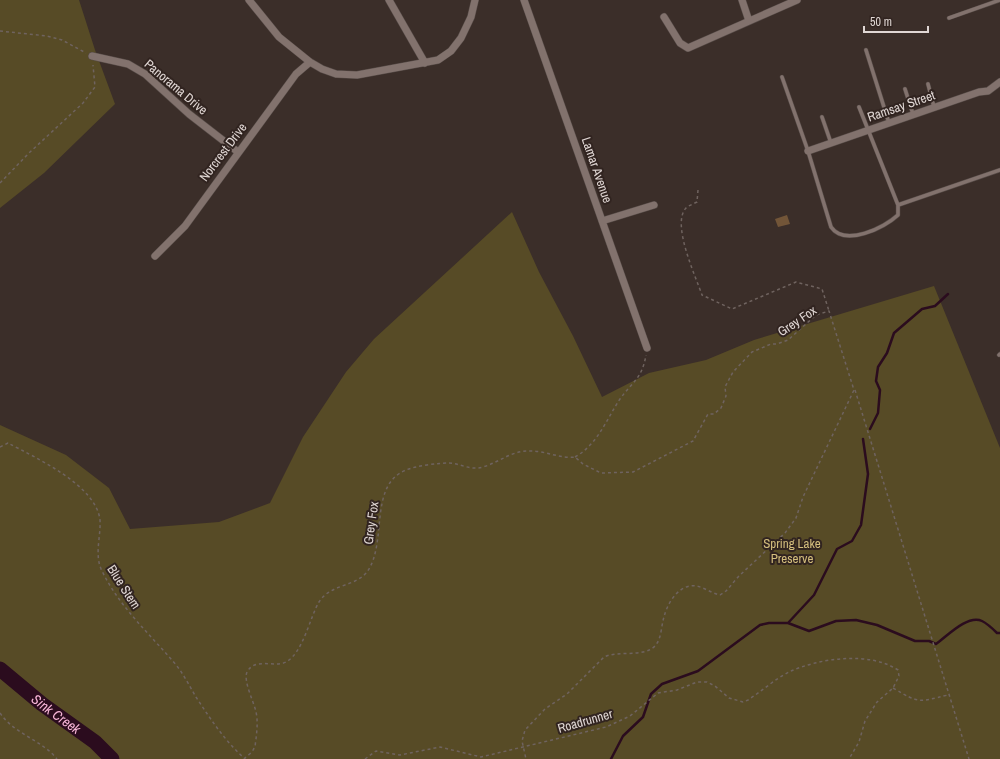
<svg xmlns="http://www.w3.org/2000/svg" width="1000" height="759" font-family="'Archivo Narrow',sans-serif">
  <style>
    .green { fill: #574b26 }
    .lines { fill: none; stroke-linecap: round; stroke-linejoin: round }
    .stream { stroke: #2b0c1e; stroke-width: 2.5 }
    .river { stroke: #2b0c1e; stroke-width: 15 }
    .building { fill: #725538 }
    .service-casing { stroke: #574c48; stroke-width: 4.5 }
    .minor-casing { stroke: #574c48; stroke-width: 8 }
    .path { stroke: #6f635f; stroke-width: 1.5; stroke-dasharray: 3 3; stroke-linecap: butt }
    .service { stroke: #82726d; stroke-width: 3.5 }
    .minor { stroke: #82726d; stroke-width: 7 }
    .labels { text-anchor: middle; dominant-baseline: central; stroke-width: 4; stroke-linejoin: round; paint-order: stroke }
    .street-label { font-size: 13px; fill: #e0d7d4; stroke: #312420 }
    .park-label { font-size: 13px; fill: #d4be7d; stroke: #312420 }
    .water-label { font-size: 14px; font-style: italic; fill: #f7b5d7; stroke: #312420 }
  </style>
  <rect width="100%" height="100%" fill="#3b2e29"/>
  <!-- green -->
  <path class="green" d="M 0,0 L 79,0 L 95,50 L 115,104 L 44,173 L 0,208 Z
    M 512,212 L 539,272 L 573,336 L 602,397 L 649,373 L 706,360 L 754,340 L 934,286 L 1000,448 L 1000,759 L 0,759 L 0,425 L 66,455 L 109,488 L 130,529 L 219,522 L 270,503 L 303,437 L 346,372 L 374,339 Z"/>
  <g class="lines">
    <!-- stream -->
    <path class="stream" d="M 870,429 L 878,413 L 880,390 L 876,381 L 878,367 L 887,353 L 894,333 L 922,309 L 935,306 L 948,294
      M 788,623 L 814,595 L 837,549 L 852,541 L 861,525 L 868,474 L 863,439
      M 611,759 L 623,736 L 643,717 L 651,694 L 662,684 L 698,671 L 760,625 L 769,623 L 788,623 L 809,631 L 836,621 L 856,620 L 877,625 L 915,641 L 929,641 L 936,644 C 947,636 968,614 982,621 C 988,624 993,629 997,633 L 1000,633"/>
    <!-- river -->
    <path class="river" id="s1" d="M 0,669 L 42,704 L 95,742 L 112,759"/>
  </g>
  <!-- building -->
  <path class="building" d="M 787,215 L 790,224 L 778,227 L 775,219 Z"/>
  <g class="lines">
    <!-- service casing -->
    <g class="service-casing">
      <path id="service" d="M 949,18 L 1000,0
        M 866,50 L 889,123
        M 782,77 L 808,151 L 831,227 C 845,247 884,228 898,215 L 898,205 L 1000,170
        M 928,84 L 934,107
        M 905,89 L 913,114
        M 859,107 L 898,205
        M 822,117 L 831,143
        M 999,355 L 1000,354"/>
    </g>
    <!-- minor casing -->
    <g class="minor-casing">
      <path id="minor" d="M 249,0 L 279,37 L 310,62 L 322,69 L 336,74 L 357,75 L 438,60 L 451,51 L 461,38 L 471,17 L 475,0
        M 389,0 L 425,63
        M 524,0 L 647,348
        M 742,0 L 749,21
        M 664,17 L 680,43 L 688,48 L 797,0
        M 92,56 L 128,64 L 145,74 L 189,114 L 238,152
        M 808,151 L 979,92 L 988,91 L 1000,82
        M 602,221 L 654,205
        M 155,256 L 185,226 L 296,74 L 310,62"/>
    </g>
    <!-- path -->
    <path class="path" d="M 0,31 L 47,36 L 62,40 L 86,53
      M 0,183 L 29,153 L 83,103 L 95,87 L 93,65
      M 698,190 L 697,202 C 693,204 688,206 686,208 C 671,224 696,277 702,295 L 732,309 L 796,282 L 822,289 L 829,311
      M 855,390 L 969,759
      M 0,447 L 8,443 C 36,458 96,485 100,520 C 101,537 94,555 102,571 C 120,608 151,635 177,666 C 184,675 190,687 196,697 C 211,720 225,741 245,759
      M 575,457 C 598,444 606,420 620,399 C 632,382 642,379 646,355
      M 893,688 C 920,704 918,702 948,695
      M 0,713 C 14,734 42,740 57,759
      M 244,759 C 247,756 253,752 254,748 C 256,746 255,742 256,739 C 257,730 258,721 256,712 C 254,702 243,681 247,672 C 255,657 274,668 286,662 C 303,653 310,617 319,602 C 330,584 355,587 367,572 C 388,543 368,485 406,470 C 415,466 438,463 448,463 C 460,463 470,471 483,467 C 500,462 512,450 531,451 C 546,451 561,459 575,457 L 583,464 L 601,473 L 633,472 L 693,441 L 708,414 L 714,414 L 721,408 L 726,396 L 725,387 L 733,372 L 752,352 L 771,344 L 777,344 L 788,340 L 816,315 L 829,311 L 854,390 L 803,497 L 796,518 L 785,533 L 739,576 L 726,591 L 720,595 C 710,593 700,584 690,586 C 677,588 667,604 664,617 C 661,626 662,638 655,646 C 643,658 619,650 604,657 L 567,694 L 545,709 L 525,730 L 522,741 L 526,759
      M 365,759 L 376,751 L 400,755 L 440,747 L 481,757 L 606,727 L 630,716 L 658,693 L 677,690 L 697,682 L 707,682 L 715,686 L 729,698 L 743,702 L 748,700 C 762,691 775,679 789,672 C 819,658 869,651 898,670 L 899,676 L 893,688 L 877,702 L 865,721 L 859,742 L 849,759"/>
    <!-- service -->
    <use href="#service" class="service"/>
    <!-- minor -->
    <use href="#minor" class="minor"/>
  </g>
  <g class="labels">
    <!-- street labels -->
    <g class="street-label">
      <text transform="translate(176 87) rotate(40)">Panorama Drive</text>
      <text transform="translate(901 106) rotate(-19)">Ramsay Street</text>
      <text transform="translate(223 152) rotate(-53)">Norcrest Drive</text>
      <text transform="translate(597 170) rotate(71)">Lamar Avenue</text>
      <text transform="translate(797 321) rotate(-34)">Grey Fox</text>
      <text transform="translate(371 523) rotate(-82)">Grey Fox</text>
      <text transform="translate(124 587) rotate(57)">Blue Stem</text>
      <text transform="translate(585 721) rotate(-16)">Roadrunner</text>
    </g>
    <!-- park labels -->
    <g class="park-label">
      <text x="792" y="543">Spring Lake<tspan x="792" dy="15">Preserve</tspan></text>
    </g>
    <!-- water labels -->
    <g class="water-label">
      <text stroke="none"><textPath href="#s1" startOffset="72">Sink Creek</textPath></text>
    </g>
  </g>
  <!-- scale -->
  <path d="M864 26v6h64v-6" fill="none" stroke="#e0d7d4" stroke-width="2"/>
  <text x="870" y="26" font-size="12" fill="#e0d7d4" stroke="#312420" stroke-width="3" paint-order="stroke">50 m</text>
</svg>
